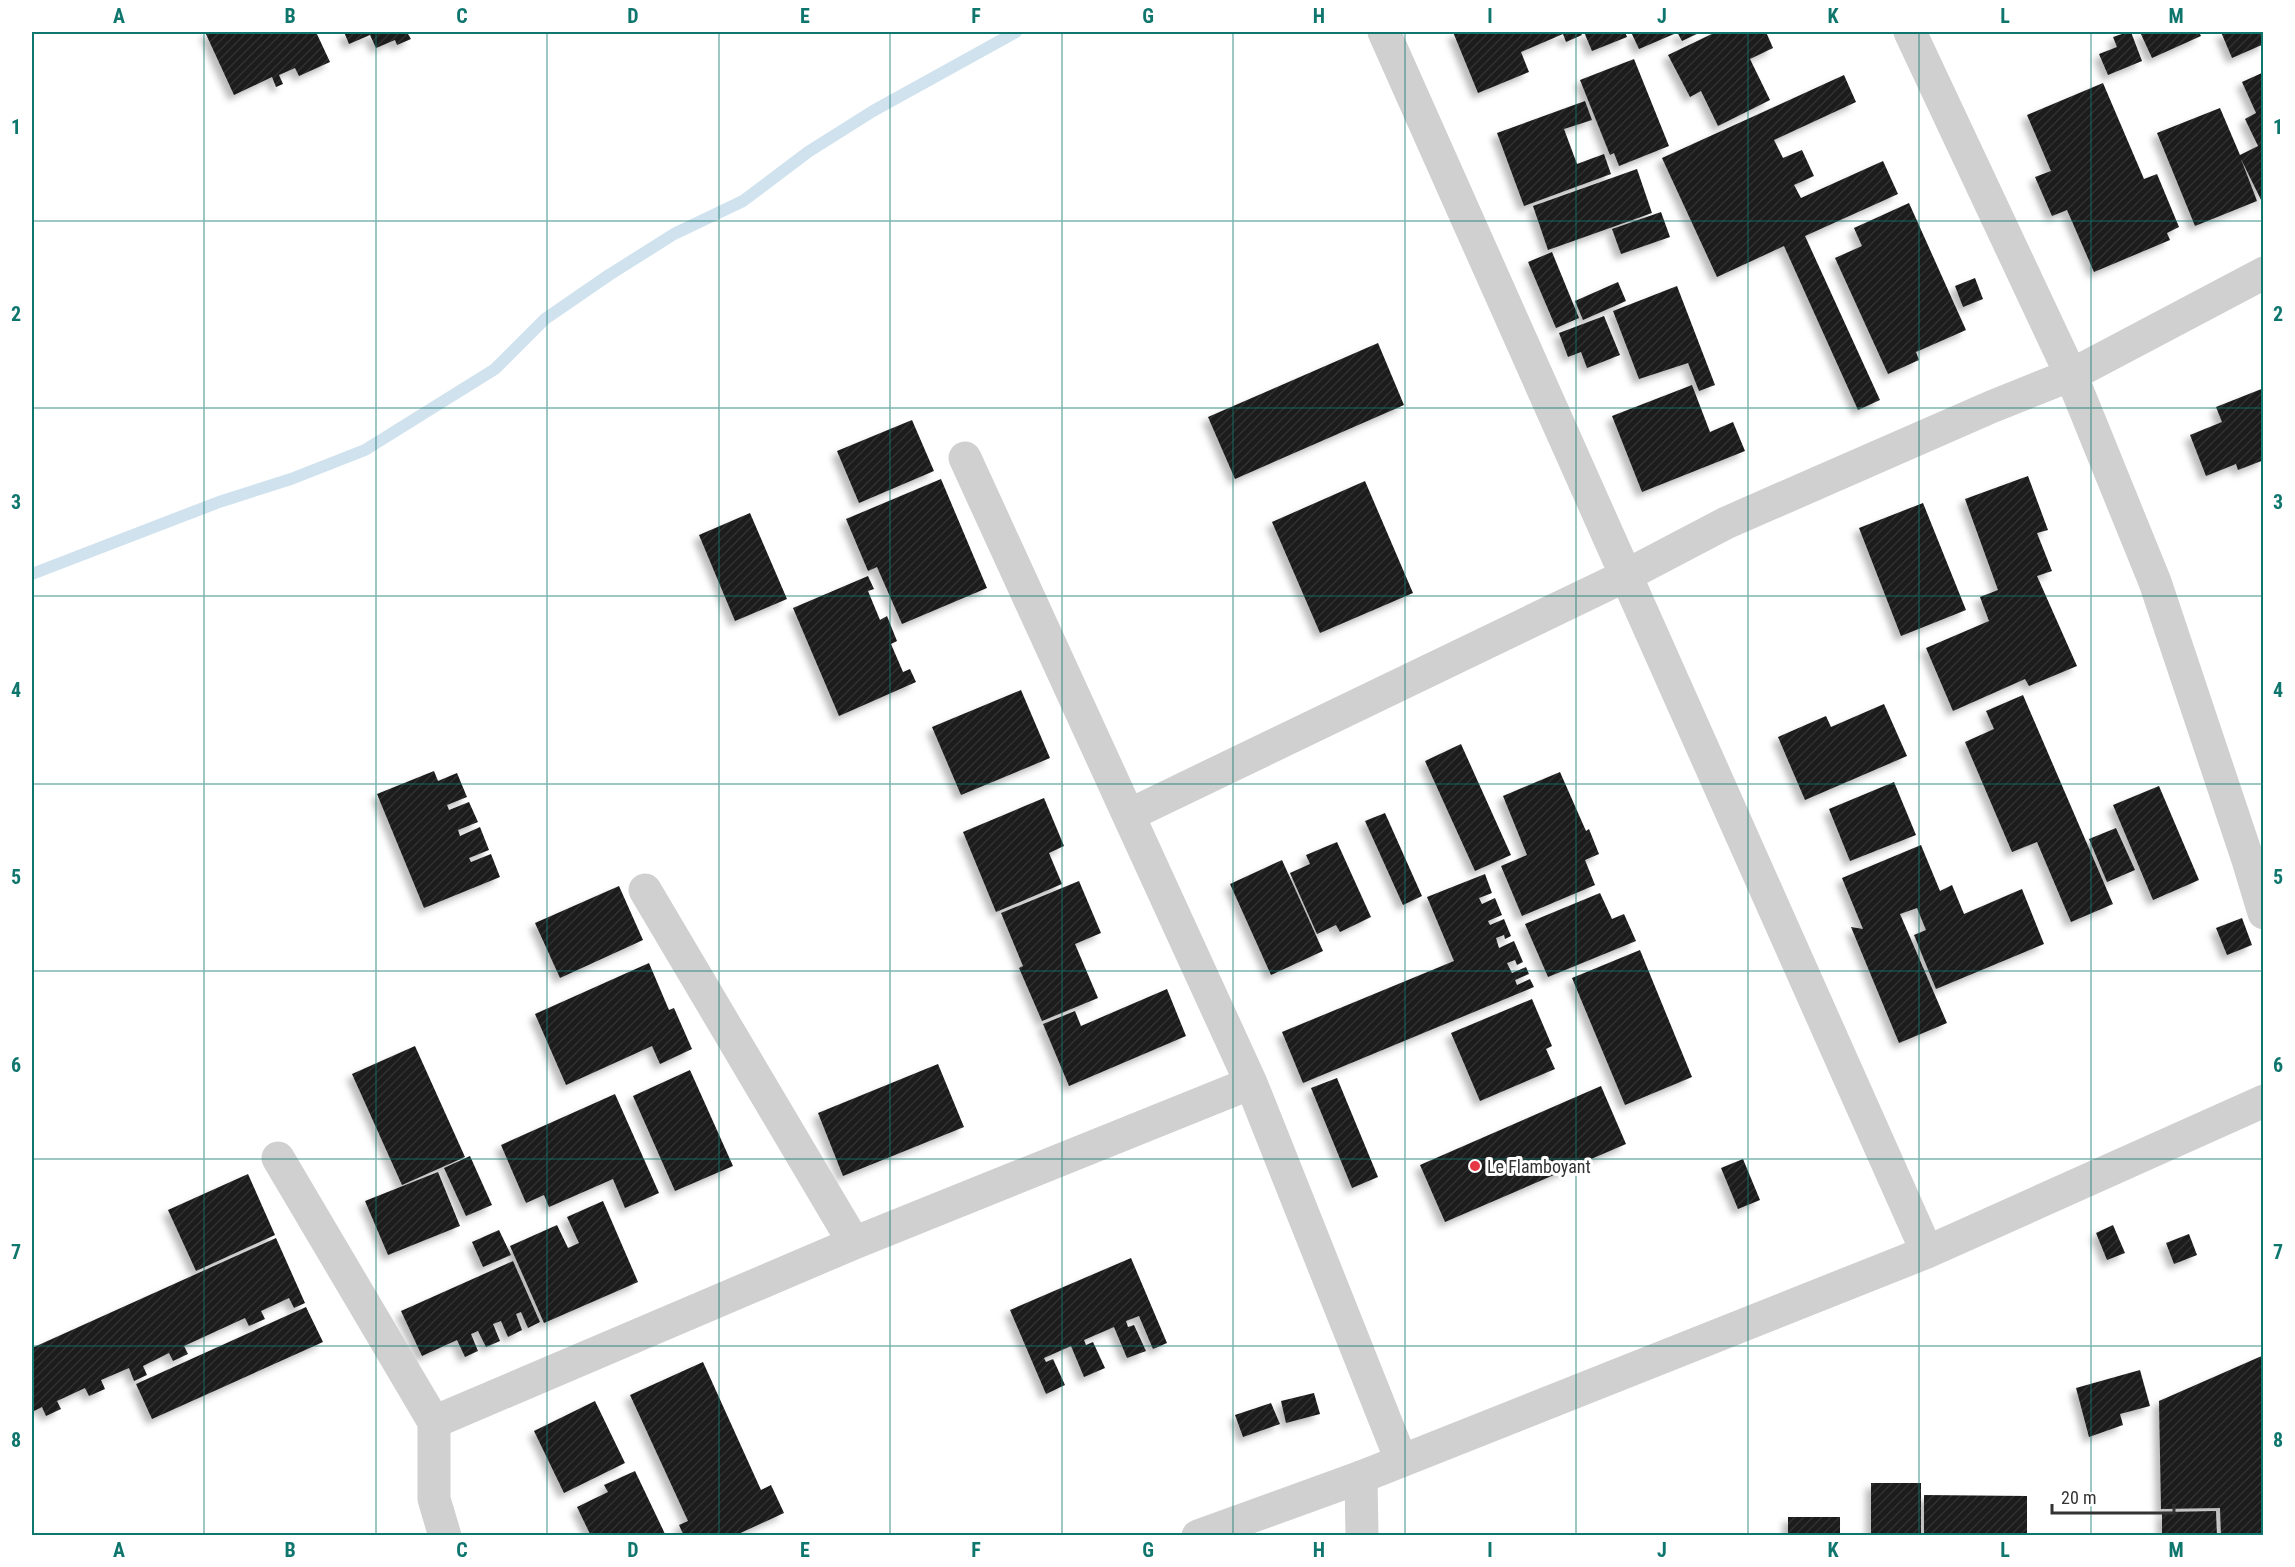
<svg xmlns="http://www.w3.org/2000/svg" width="2295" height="1567" font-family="'Roboto Condensed',sans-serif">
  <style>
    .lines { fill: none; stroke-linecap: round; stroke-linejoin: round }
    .stream { stroke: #cfe2ee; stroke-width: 12 }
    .building { fill: url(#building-hatch); filter: url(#shadow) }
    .minor { stroke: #d0d0d0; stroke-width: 33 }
    .tertiary { stroke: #d0d0d0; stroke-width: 33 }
    .grid { fill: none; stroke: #0f766e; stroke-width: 1.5; stroke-opacity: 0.55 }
    .poi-dot { fill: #e63946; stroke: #fff; stroke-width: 2 }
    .labels { text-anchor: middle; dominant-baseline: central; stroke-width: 6; stroke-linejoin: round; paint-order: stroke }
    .poi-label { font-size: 18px; fill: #333; stroke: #fff; text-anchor: start }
    .neatline { fill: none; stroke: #0f766e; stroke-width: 2 }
    .grid-label { font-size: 20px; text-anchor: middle; font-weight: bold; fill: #0f766e }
  </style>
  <defs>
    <pattern id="building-hatch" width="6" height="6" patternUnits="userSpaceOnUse" patternTransform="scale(1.5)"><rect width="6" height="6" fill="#1a1a1a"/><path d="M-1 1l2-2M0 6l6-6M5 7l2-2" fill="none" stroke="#333"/></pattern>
    <filter id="shadow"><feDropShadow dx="-5.5" dy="5.5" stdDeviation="3" flood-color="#0004"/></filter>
  </defs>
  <rect width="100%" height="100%" fill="#fff"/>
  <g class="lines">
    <!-- stream -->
    <path class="stream" d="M 32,574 L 219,502 L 291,479 L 365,450 L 495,369 L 545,319 L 609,275 L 674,234 L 743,201 L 808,152 L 873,111 L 1016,32"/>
  </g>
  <!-- building -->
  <path class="building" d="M 205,32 L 316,32 L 330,62 L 299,76 L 295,68 L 279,75 L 283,84 L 276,87 L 272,77 L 234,95 Z
    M 344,32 L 413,32 L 408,34 L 411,39 L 397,45 L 395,40 L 376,48 L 370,35 L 349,44 Z
    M 1453,32 L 1580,32 L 1582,35 L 1566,42 L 1563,34 L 1521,52 L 1529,72 L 1478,93 Z
    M 1584,32 L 1625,32 L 1627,37 L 1592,51 Z
    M 1631,32 L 1673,32 L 1674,34 L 1639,49 Z
    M 1677,32 L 1701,32 L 1682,41 Z
    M 1716,32 L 1766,32 L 1773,48 L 1750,59 L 1770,100 L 1718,126 L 1701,91 L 1690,97 L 1668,55 Z
    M 2128,32 L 2131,32 L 2142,61 L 2108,75 L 2099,54 L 2117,47 L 2113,37 Z
    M 2140,32 L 2199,32 L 2201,36 L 2152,58 Z
    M 2221,32 L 2264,32 L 2264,44 L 2232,58 Z
    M 1634,59 L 1669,146 L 1619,166 L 1614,153 L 1610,155 L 1580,80 Z
    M 2264,72 L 2264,206 L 2241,159 L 2257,201 L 2195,226 L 2157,133 L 2220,108 L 2240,155 L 2258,146 L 2245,119 L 2256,113 L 2242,82 Z
    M 1844,75 L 1856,102 L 1774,140 L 1783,158 L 1802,150 L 1814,176 L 1794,185 L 1801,198 L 1883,161 L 1898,194 L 1805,236 L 1880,400 L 1858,410 L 1784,246 L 1717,277 L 1662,158 Z
    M 2103,83 L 2144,179 L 2157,174 L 2179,227 L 2167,233 L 2170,240 L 2094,272 L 2067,210 L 2052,216 L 2035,177 L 2051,171 L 2027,115 Z
    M 1585,101 L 1592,120 L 1564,129 L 1577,164 L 1604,154 L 1611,174 L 1524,206 L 1497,133 Z
    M 1637,169 L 1652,213 L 1548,250 L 1533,206 Z
    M 1909,203 L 1966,330 L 1916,352 L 1919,360 L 1888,374 L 1835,258 L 1862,246 L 1854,228 Z
    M 1661,212 L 1670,237 L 1621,254 L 1612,229 Z
    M 1552,252 L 1579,318 L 1556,328 L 1528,262 Z
    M 1975,278 L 1983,299 L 1963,307 L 1955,286 Z
    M 1618,282 L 1626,301 L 1583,320 L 1575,301 Z
    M 1677,286 L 1715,385 L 1699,391 L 1688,363 L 1639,379 L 1613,311 Z
    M 1604,316 L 1620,355 L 1587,368 L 1581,352 L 1568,357 L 1559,333 Z
    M 1378,343 L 1404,405 L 1235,479 L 1208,417 Z
    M 1692,385 L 1710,432 L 1733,422 L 1745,451 L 1642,492 L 1612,416 Z
    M 2264,388 L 2264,460 L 2238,470 L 2236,464 L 2206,476 L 2190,435 L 2222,422 L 2216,407 Z
    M 912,420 L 934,471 L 859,503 L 837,451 Z
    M 2028,476 L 2048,530 L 2037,533 L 2052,571 L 2037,576 L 2077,666 L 2029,686 L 2025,679 L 1953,711 L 1926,648 L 1989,621 L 1980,597 L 1998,590 L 1965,499 Z
    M 941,479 L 987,588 L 902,624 L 877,567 L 868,571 L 846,519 Z
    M 1365,481 L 1413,593 L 1320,633 L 1272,522 Z
    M 1923,503 L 1966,610 L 1901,636 L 1859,528 Z
    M 750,513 L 787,599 L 735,621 L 699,535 Z
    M 868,576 L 874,589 L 868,591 L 880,620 L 887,616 L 897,641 L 891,644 L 903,672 L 910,669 L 916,682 L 839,716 L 793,608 Z
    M 1021,690 L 1050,758 L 961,795 L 932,727 Z
    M 2023,695 L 2113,904 L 2071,922 L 2037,842 L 2012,852 L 1965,742 L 1994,729 L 1986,711 Z
    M 1884,704 L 1907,756 L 1805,800 L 1778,737 L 1826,716 L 1831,727 Z
    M 1461,744 L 1511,855 L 1475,871 L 1425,761 Z
    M 434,771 L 438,781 L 457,773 L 467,797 L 447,805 L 449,810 L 469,802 L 478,822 L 458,830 L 460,836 L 480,827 L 489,850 L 469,858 L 471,862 L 491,854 L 500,877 L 424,908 L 377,794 Z
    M 1560,772 L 1586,831 L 1589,829 L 1599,854 L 1585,860 L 1595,885 L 1522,916 L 1501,866 L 1527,855 L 1503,796 Z
    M 1894,782 L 1916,835 L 1850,861 L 1829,809 Z
    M 2159,786 L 2199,880 L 2153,900 L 2113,805 Z
    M 1044,798 L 1064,846 L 1049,853 L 1062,884 L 996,912 L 963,832 Z
    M 1385,813 L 1422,896 L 1403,905 L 1365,821 Z
    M 2116,828 L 2135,870 L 2107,882 L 2089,839 Z
    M 1337,842 L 1371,917 L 1340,932 L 1336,925 L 1317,934 L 1290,873 L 1310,864 L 1306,855 Z
    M 1921,845 L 1940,891 L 1952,885 L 1964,914 L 2022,889 L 2044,944 L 1936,989 L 1914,935 L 1926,930 L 1917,908 L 1900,914 L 1947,1023 L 1899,1043 L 1851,927 L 1863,929 L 1842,878 Z
    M 1282,860 L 1323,951 L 1271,975 L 1230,884 Z
    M 1485,874 L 1492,893 L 1479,898 L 1482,904 L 1495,898 L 1502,915 L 1488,921 L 1490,925 L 1504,919 L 1511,936 L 1505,939 L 1504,935 L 1496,938 L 1499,948 L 1514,941 L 1523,962 L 1517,965 L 1515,960 L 1507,963 L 1512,973 L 1526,967 L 1529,974 L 1515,980 L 1517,985 L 1530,979 L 1534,987 L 1303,1083 L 1282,1032 L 1454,961 L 1427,897 Z
    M 1079,881 L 1101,933 L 1075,944 L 1098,998 L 1042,1021 L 1019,968 L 1023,966 L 1001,913 Z
    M 619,886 L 643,940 L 560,978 L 535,923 Z
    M 1600,893 L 1612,919 L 1624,914 L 1636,941 L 1548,977 L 1525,924 Z
    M 2242,918 L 2252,945 L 2227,955 L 2216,928 Z
    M 1640,950 L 1692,1077 L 1625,1105 L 1572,978 Z
    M 649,963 L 669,1010 L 674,1008 L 692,1049 L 660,1064 L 652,1046 L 566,1085 L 535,1014 Z
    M 1167,989 L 1186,1036 L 1069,1086 L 1043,1024 L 1075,1011 L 1081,1026 Z
    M 1532,999 L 1552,1046 L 1546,1049 L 1555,1069 L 1480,1101 L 1451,1033 Z
    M 415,1046 L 465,1157 L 402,1185 L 352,1074 Z
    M 938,1064 L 964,1127 L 843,1176 L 818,1113 Z
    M 690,1070 L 733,1166 L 675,1191 L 633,1096 Z
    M 1337,1078 L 1378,1177 L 1352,1188 L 1311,1088 Z
    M 1601,1086 L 1626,1144 L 1445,1222 L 1420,1165 Z
    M 615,1094 L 659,1193 L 625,1208 L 613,1179 L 549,1207 L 544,1195 L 526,1203 L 501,1145 Z
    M 470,1156 L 492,1205 L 466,1216 L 444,1168 Z
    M 1743,1159 L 1760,1200 L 1738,1209 L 1721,1168 Z
    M 438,1172 L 460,1226 L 388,1255 L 365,1201 Z
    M 248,1174 L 275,1235 L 196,1271 L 168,1210 Z
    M 603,1201 L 638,1282 L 544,1323 L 510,1246 L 557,1225 L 568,1248 L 579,1243 L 567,1217 Z
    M 2113,1225 L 2125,1253 L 2107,1260 L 2096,1233 Z
    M 499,1230 L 511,1255 L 483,1267 L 472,1242 Z
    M 2189,1234 L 2197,1255 L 2174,1264 L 2166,1243 Z
    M 276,1238 L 305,1303 L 294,1308 L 289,1298 L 261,1311 L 265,1319 L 249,1326 L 245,1318 L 184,1346 L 188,1354 L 173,1361 L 169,1353 L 143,1366 L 147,1375 L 134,1381 L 129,1368 L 101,1380 L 105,1389 L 89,1396 L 85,1388 L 57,1401 L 61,1409 L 46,1416 L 42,1407 L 32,1412 L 32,1348 Z
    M 1131,1258 L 1167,1343 L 1153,1349 L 1139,1316 L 1126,1321 L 1128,1327 L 1134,1325 L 1146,1351 L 1127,1358 L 1114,1327 L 1084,1340 L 1086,1345 L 1093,1342 L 1105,1368 L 1084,1377 L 1071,1346 L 1044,1358 L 1046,1362 L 1053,1359 L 1065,1385 L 1046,1394 L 1010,1310 Z
    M 513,1261 L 540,1322 L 528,1328 L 521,1312 L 516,1314 L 522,1330 L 508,1337 L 501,1321 L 493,1324 L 500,1341 L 486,1347 L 478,1331 L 471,1334 L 478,1351 L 465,1357 L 457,1340 L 422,1356 L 401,1311 Z
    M 306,1307 L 323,1342 L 152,1419 L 136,1384 Z
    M 2264,1355 L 2264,1536 L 2221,1536 L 2220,1508 L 2161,1509 L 2159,1401 Z
    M 703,1362 L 761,1490 L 771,1485 L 784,1513 L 734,1536 L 684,1536 L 679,1525 L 688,1521 L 630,1395 Z
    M 2140,1370 L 2150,1406 L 2120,1414 L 2123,1425 L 2089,1437 L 2076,1388 Z
    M 1314,1393 L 1320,1414 L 1286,1423 L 1281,1401 Z
    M 595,1401 L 625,1463 L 564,1493 L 534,1431 Z
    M 1271,1403 L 1280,1424 L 1243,1437 L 1235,1415 Z
    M 635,1471 L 666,1536 L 591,1536 L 577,1507 L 608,1492 L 604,1485 Z
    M 1871,1483 L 1921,1483 L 1921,1536 L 1871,1536 Z
    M 1924,1495 L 2027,1496 L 2027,1536 L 1924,1536 Z
    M 2216,1511 L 2217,1536 L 2162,1536 L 2162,1512 Z
    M 1788,1517 L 1840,1517 L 1840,1533 L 1864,1533 L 1864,1536 L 1788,1536 Z"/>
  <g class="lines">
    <!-- minor -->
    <path class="minor" d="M 1384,32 L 1927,1252
      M 1910,32 L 2071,375 L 2155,582 L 2248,860 L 2264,913
      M 965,458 L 1251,1083 L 1401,1460
      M 1129,815 L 1625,576 L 1726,523 L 1991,407 L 2071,375 L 2264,273
      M 645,890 L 854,1243
      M 278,1158 L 434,1422 L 434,1499 L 445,1536
      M 434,1422 L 854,1243 L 1251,1083
      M 1361,1477 L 1362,1536"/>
    <!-- tertiary -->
    <path class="tertiary" d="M 1198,1536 L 1361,1477 L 1927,1252 L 2264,1101"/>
  </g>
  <!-- grid -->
  <path class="grid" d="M 204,32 L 204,1536M 376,32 L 376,1536M 547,32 L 547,1536M 719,32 L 719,1536M 890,32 L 890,1536M 1062,32 L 1062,1536M 1233,32 L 1233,1536M 1405,32 L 1405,1536M 1576,32 L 1576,1536M 1748,32 L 1748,1536M 1919,32 L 1919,1536M 2091,32 L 2091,1536M 32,221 L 2264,221M 32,408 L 2264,408M 32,596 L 2264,596M 32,784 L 2264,784M 32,971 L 2264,971M 32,1159 L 2264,1159M 32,1346 L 2264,1346"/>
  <!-- markers -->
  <circle class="poi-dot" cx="1475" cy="1166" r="6"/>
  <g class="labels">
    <!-- poi labels -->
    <g class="poi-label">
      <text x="1487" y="1166">Le Flamboyant</text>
    </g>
  </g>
  <!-- border -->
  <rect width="2295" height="1567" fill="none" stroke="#ffffff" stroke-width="66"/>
  <!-- scale -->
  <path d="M2052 1504v9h122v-9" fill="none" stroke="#333333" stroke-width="3"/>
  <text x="2061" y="1504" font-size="18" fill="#333333" stroke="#ffffff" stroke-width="4.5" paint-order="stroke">20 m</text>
  <rect x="33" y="33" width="2229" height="1501" class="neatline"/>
  <g class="grid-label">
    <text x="119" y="23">A</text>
    <text x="290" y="23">B</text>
    <text x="462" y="23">C</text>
    <text x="633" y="23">D</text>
    <text x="805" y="23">E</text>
    <text x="976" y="23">F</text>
    <text x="1148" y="23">G</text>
    <text x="1319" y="23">H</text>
    <text x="1490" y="23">I</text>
    <text x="1662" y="23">J</text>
    <text x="1833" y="23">K</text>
    <text x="2005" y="23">L</text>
    <text x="2176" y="23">M</text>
    <text x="16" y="134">1</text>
    <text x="2278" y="134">1</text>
    <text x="16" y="321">2</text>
    <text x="2278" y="321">2</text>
    <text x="16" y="509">3</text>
    <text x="2278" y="509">3</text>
    <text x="16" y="697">4</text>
    <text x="2278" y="697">4</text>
    <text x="16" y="884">5</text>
    <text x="2278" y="884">5</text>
    <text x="16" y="1072">6</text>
    <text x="2278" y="1072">6</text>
    <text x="16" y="1259">7</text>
    <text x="2278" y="1259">7</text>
    <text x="16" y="1447">8</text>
    <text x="2278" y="1447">8</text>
    <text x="119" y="1557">A</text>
    <text x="290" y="1557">B</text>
    <text x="462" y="1557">C</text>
    <text x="633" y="1557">D</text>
    <text x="805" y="1557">E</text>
    <text x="976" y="1557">F</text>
    <text x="1148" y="1557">G</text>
    <text x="1319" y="1557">H</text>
    <text x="1490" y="1557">I</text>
    <text x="1662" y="1557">J</text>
    <text x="1833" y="1557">K</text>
    <text x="2005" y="1557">L</text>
    <text x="2176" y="1557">M</text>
  </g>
</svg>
